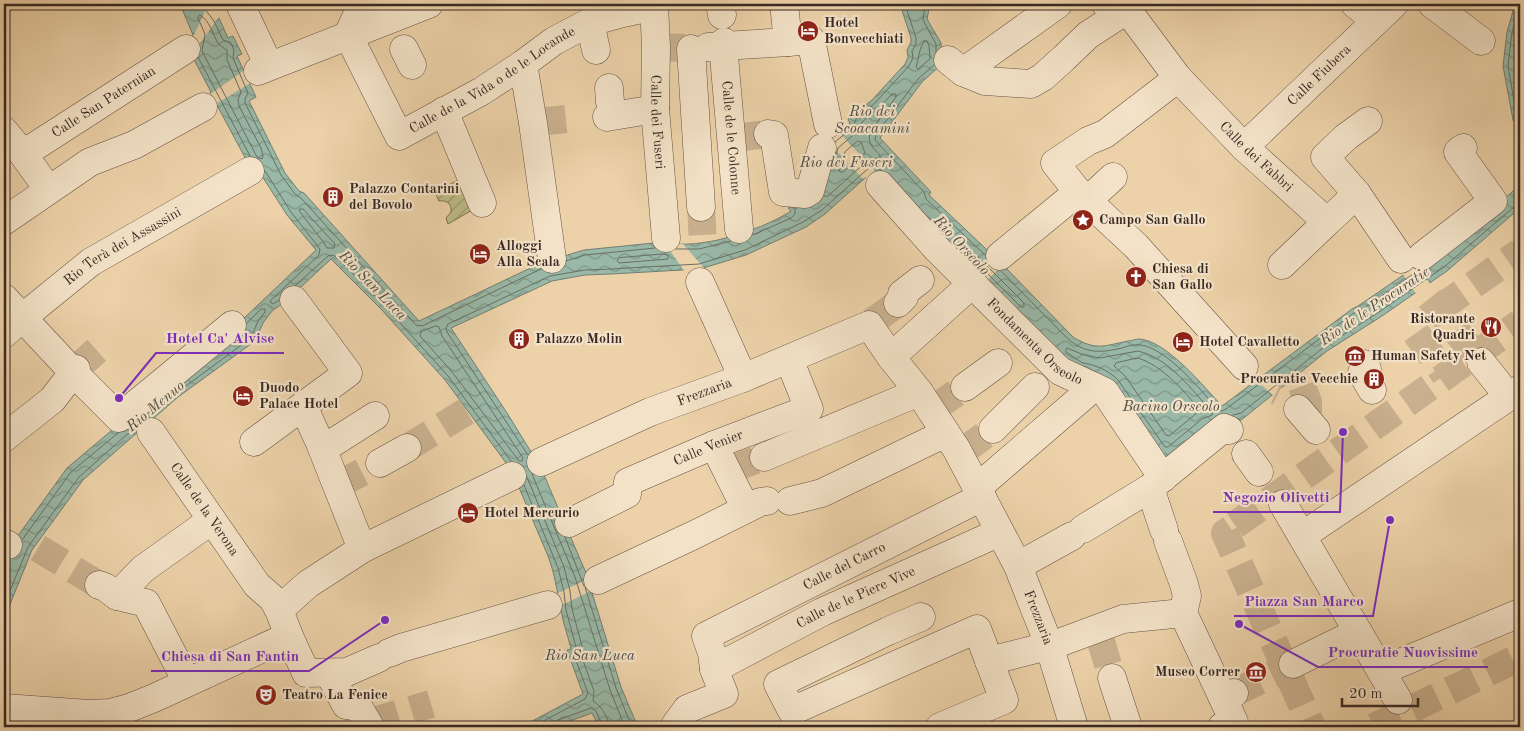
<svg xmlns="http://www.w3.org/2000/svg" width="1524" height="731" font-family="'Old Standard TT',serif">
  <style>
    .garden { fill: url(#garden-furrows); stroke: #7a7254 }
    .water { fill: url(#water-waves); stroke: #727f73 }
    .pier { fill: #edd2a9 }
    .lines { fill: none; stroke-linecap: round; stroke-linejoin: round }
    .shore { stroke: #687066; stroke-width: 1 }
    .minor-tunnel { stroke: #c9b08e; stroke-width: 28; stroke-dasharray: 28 14; stroke-linecap: butt }
    .minor-casing { stroke: #655345; stroke-width: 29 }
    .minor { stroke: #f3e2c7; stroke-width: 28 }
    .labels { text-anchor: middle; dominant-baseline: central; stroke-width: 4.5; stroke-linejoin: round; paint-order: stroke }
    .poi-label { font-size: 14px; font-weight: bold; fill: #382924; stroke: #f3e2c7; text-anchor: start }
    .street-label { font-size: 14px; fill: #382924; stroke: #f3e2c7 }
    .water-label { font-size: 15px; font-style: italic; fill: #504d45; stroke: #f3e2c7 }
    .leader { fill: none; stroke: #7b2cbf; stroke-width: 2 }
    .callout-dot { fill: #7b2cbf; stroke: #f3e2c7; stroke-width: 2 }
    .callout-label { font-size: 15px; text-anchor: middle; font-weight: bold; fill: #7b2cbf; stroke: #f3e2c7; stroke-width: 4.5; stroke-linejoin: round; paint-order: stroke }
  </style>
  <defs>
    <pattern id="garden-furrows" width="10" height="10" patternUnits="userSpaceOnUse" patternTransform="scale(1.25)"><rect width="10" height="10" fill="#bdbb85"/><path d="M-1 1l2-2M0 10L10 0M9 11l2-2" fill="none" stroke="#9b986d"/></pattern>
    <pattern id="water-waves" width="16" height="10" patternUnits="userSpaceOnUse" patternTransform="scale(1.25)"><rect width="16" height="10" fill="#99b8a7"/><path d="M0 5q4-4 8 0t8 0" fill="none" stroke="#7e9688"/></pattern>
  </defs>
  <rect width="100%" height="100%" fill="#edd2a9"/>
  <filter id="stains"><feTurbulence type="fractalNoise" baseFrequency=".004" numOctaves="4"/><feColorMatrix values="0 0 0 0 .2 0 0 0 0 .09 0 0 0 0 .02 0 0 0 .5 -.17"/></filter>
  <radialGradient id="worn" r=".72"><stop offset=".6" stop-color="#630" stop-opacity="0"/><stop offset="1" stop-color="#630" stop-opacity=".3"/></radialGradient>
  <!-- garden -->
  <path class="garden" d="M 462,178 L 474,209 L 448,224 L 446,218 L 451,212 C 452,204 447,200 439,201 L 435,192 Z"/>
  <!-- water -->
  <path class="water" d="M 180,4 L 208,4 L 219,18 L 228,38 L 233,36 L 242,54 L 237,56 L 256,97 L 249,101 L 285,173 L 299,191 L 304,193 L 419,321 L 541,263 L 584,250 L 664,242 C 698,251 758,231 788,213 L 791,211 L 788,208 L 797,199 L 839,132 L 850,123 L 848,119 L 872,100 L 905,64 L 908,57 L 907,50 L 911,42 L 911,38 L 900,4 L 930,4 L 927,19 L 941,43 L 942,64 L 922,82 L 880,138 L 931,192 L 929,195 L 1003,265 L 1073,337 C 1096,351 1103,346 1128,341 C 1131,341 1136,339 1139,339 C 1166,340 1204,387 1222,406 L 1352,309 L 1358,306 C 1414,268 1470,230 1520,185 L 1520,208 L 1447,271 L 1382,316 L 1327,351 L 1240,421 L 1238,418 L 1166,468 L 1083,377 L 874,170 L 825,214 L 806,227 L 746,255 L 700,269 L 611,274 L 585,275 L 552,281 L 451,328 L 507,413 L 541,468 L 586,573 L 621,687 L 637,725 L 644,727 L 599,727 L 592,713 L 553,727 L 521,727 L 583,694 L 567,650 L 571,649 C 568,636 563,623 561,610 C 557,592 555,574 548,556 L 512,471 L 445,380 L 381,309 L 331,259 L 286,301 L 272,311 L 263,323 L 255,341 L 178,397 L 83,480 L 32,550 L 4,619 L 4,563 L 12,544 L 67,468 L 239,323 L 316,250 L 287,215 L 260,173 L 249,165 L 211,94 L 210,90 L 190,52 L 193,35 Z
    M 1515,4 L 1520,4 L 1520,132 L 1513,120 L 1503,66 L 1507,32 Z"/>
  <!-- pier -->
  <path class="pier" d="M 210,4 L 221,17 L 218,18 L 199,45 L 190,52 L 190,37 L 194,35 L 208,5 Z
    M 246,69 L 252,82 L 214,105 L 209,95 Z
    M 843,126 L 847,126 L 839,132 L 885,182 L 883,183 L 873,173 L 867,179 L 865,177 L 863,179 L 826,140 Z
    M 664,242 L 670,244 L 683,244 L 704,268 L 700,269 L 700,271 L 685,272 Z
    M 994,253 L 1004,263 L 981,287 L 970,276 Z
    M 1415,264 L 1431,285 L 1417,295 L 1402,273 Z
    M 1262,373 L 1264,375 L 1282,389 L 1274,396 L 1254,379 Z
    M 590,578 L 593,590 L 558,607 L 556,594 Z"/>
  <g class="lines">
    <!-- shore -->
    <path class="shore" d="M 204,4 L 204,8 L 214,21 L 223,40 L 231,43 L 234,50 L 233,58 L 248,93 L 245,99 L 245,103 L 281,175 L 295,194 L 301,198 L 416,325 L 422,326 L 541,269
      M 925,4 L 923,20 L 936,44 L 936,52
      M 1520,4 L 1512,33 L 1508,66 L 1517,118 L 1520,123
      M 200,15 C 210,21 212,33 218,43 C 220,46 224,48 227,50 L 227,60 L 241,92 L 238,100 L 239,106 L 261,148 L 263,156 L 262,159 L 257,157 L 202,51 L 205,34 L 198,18 Z
      M 1520,27 C 1512,53 1516,71 1520,97
      M 924,41 L 927,41 L 929,46 L 930,59 L 918,69 L 916,67 C 919,58 919,49 924,41 Z
      M 198,57 L 250,156
      M 934,65 L 918,79 L 876,134 L 875,140 L 924,192 L 926,199 L 985,255
      M 858,141 L 861,142 L 865,153 L 843,172 L 840,172 L 839,170 L 845,152 Z
      M 835,142 L 853,127 L 856,119 L 875,103 L 909,66 L 913,58 L 912,51 L 916,44 L 916,38 L 905,4
      M 265,171 L 291,212 L 320,249 L 319,255 L 271,300 L 270,302 L 273,304 L 279,300
      M 824,196 L 828,196 L 867,161 L 880,158 L 880,155 C 873,148 866,142 871,131 L 896,97 L 896,94 L 892,94 L 879,108 L 862,122 L 858,131 L 838,148 L 836,155
      M 300,209 L 303,209 L 335,244 L 334,248 L 327,248 L 324,243 L 300,212 Z
      M 753,235 L 791,218 L 795,214 L 795,208
      M 676,249 L 699,249 L 731,241
      M 663,254 L 668,255 L 668,259 L 619,263 L 617,261 L 619,258 Z
      M 977,256 L 1024,303 L 1024,307 L 1021,307 L 979,265 L 974,259 L 975,257 Z
      M 566,261 L 585,255 L 655,248
      M 1001,271 L 1067,338 C 1085,354 1100,353 1122,348 C 1128,346 1135,344 1141,345 C 1169,350 1199,389 1218,409 L 1222,411 L 1226,409 L 1354,313 L 1361,310 L 1419,270
      M 295,286 L 328,256 L 331,255 L 335,256 L 384,305 L 448,376 L 511,461
      M 436,326 L 439,327 L 442,336 L 523,458 L 522,461 L 519,461 L 453,373 L 420,336 L 421,332 Z
      M 1067,348 L 1084,355 L 1100,358 L 1138,351 C 1170,359 1191,389 1212,412 L 1212,415 L 1202,419 L 1168,447 L 1165,447 L 1118,380 C 1108,370 1096,365 1083,363 C 1080,362 1070,354 1066,352 Z
      M 1138,358 C 1163,366 1183,390 1199,409 L 1198,412 L 1169,436 L 1166,435 L 1125,376 L 1114,366 L 1116,363 Z
      M 1233,415 L 1241,413 L 1324,347 L 1379,312 L 1444,267 L 1515,206 L 1520,205
      M 147,418 L 175,394 L 251,338 L 258,321 L 265,312 L 265,309 L 261,309 L 247,323
      M 528,455 L 447,332 L 446,328 L 448,324 L 550,276 L 585,270 L 611,269 L 699,264 L 745,250 L 803,222 L 822,210 L 871,166 L 876,165 L 881,171
      M 532,474 L 575,577 L 610,690 L 625,727
      M 527,477 L 564,567 L 570,591 L 572,609 L 582,646 L 581,655 L 594,691 L 593,701 C 602,707 608,716 609,727
      M 524,485 L 558,568 L 564,592 L 566,610 L 576,647 L 574,655 L 588,693 L 585,699 L 532,727
      M 565,537 L 584,586
      M 22,540 L 71,472 L 118,433
      M 585,587 L 616,688 L 632,727
      M 4,605 L 28,547 L 79,477 L 124,437 L 137,427
      M 555,727 L 555,723 L 558,720 L 591,708 L 596,711 L 603,727"/>
    <!-- minor-tunnel -->
    <path class="minor-tunnel" d="M 660,47 L 685,48
      M 538,122 L 566,119
      M 734,138 L 768,134
      M 701,207 L 703,243
      M 1430,298 L 1479,360
      M 1439,309 L 1520,252
      M 872,322 L 898,303
      M 1416,333 L 1445,375
      M 76,369 L 106,342
      M 1302,386 L 1308,402 L 1308,420
      M 1277,391 L 1279,392
      M 933,409 L 965,387
      M 407,448 L 467,411
      M 962,452 L 993,429
      M 729,470 L 764,457
      M 337,485 L 380,463
      M 1235,525 L 1520,323
      M 1231,529 L 1225,533 L 1312,727
      M 38,548 L 99,585
      M 1100,638 L 1112,678
      M 1234,693 L 1290,666
      M 371,722 L 431,704
      M 1374,727 L 1520,657"/>
    <!-- minor casing -->
    <g class="minor-casing">
      <g id="minor">
        <path d="M 240,4 L 269,66"/>
        <path id="s1" d="M 362,4 L 348,35 L 399,136 L 482,91 L 523,64 L 554,41 L 590,22 L 623,13 L 655,6"/>
        <path id="s2" d="M 654,4 L 656,47 L 655,109 L 666,238"/>
        <path d="M 720,4 L 722,15"/>
        <path d="M 784,4 L 788,42 L 811,40 L 828,124"/>
        <path id="s3" d="M 1106,4 L 1111,10 L 1131,15 L 1178,78 L 1244,147 L 1327,222 L 1357,194 L 1401,259"/>
        <path d="M 1355,4 L 1376,21"/>
        <path d="M 1432,4 L 1481,41"/>
        <path d="M 590,22 L 596,50"/>
        <path id="s4" d="M 724,42 L 724,56 L 739,229"/>
        <path d="M 708,47 L 788,42"/>
        <path d="M 404,49 L 412,65"/>
        <path d="M 691,49 L 701,207"/>
        <path d="M 948,60 L 963,72 L 985,81 L 1031,84 L 1043,77 L 1064,58 L 1088,35 L 1131,7"/>
        <path d="M 523,64 L 533,123 L 552,259"/>
        <path d="M 258,71 L 429,4"/>
        <path d="M 963,72 L 1058,4"/>
        <path d="M 1178,78 L 1105,134 L 1088,141 L 1055,163 L 1078,192 L 1136,246 L 1244,366"/>
        <path d="M 609,88 L 610,102"/>
        <path d="M 444,111 L 482,203"/>
        <path d="M 607,117 L 655,109"/>
        <path d="M 4,131 L 23,154 L 48,189"/>
        <path d="M 768,134 L 774,135 L 783,192 L 805,194 L 810,191 L 822,148"/>
        <path id="s5" d="M 1244,147 L 1394,4"/>
        <path id="s6" d="M 23,154 L 186,49"/>
        <path id="s7" d="M 880,185 L 937,249 L 1060,371 L 1105,392 L 1163,478"/>
        <path d="M 1357,194 L 1325,157 L 1346,137 L 1368,121"/>
        <path d="M 1087,201 L 1113,177"/>
        <path d="M 4,221 L 90,162 L 134,145 L 203,107"/>
        <path d="M 1000,256 L 1078,192"/>
        <path d="M 1422,256 L 1493,201 L 1458,152 L 1463,148"/>
        <path d="M 1282,265 L 1327,222"/>
        <path d="M 700,282 L 743,378"/>
        <path d="M 4,298 L 74,373 L 119,418 L 232,325"/>
        <path d="M 294,300 L 348,373 L 303,406 L 320,443 L 362,549"/>
        <path d="M 898,303 L 904,297 L 902,294 L 920,280"/>
        <path id="s8" d="M 4,334 L 22,318 L 91,262 L 250,171"/>
        <path d="M 891,357 L 973,283"/>
        <path d="M 1481,362 L 1509,397"/>
        <path d="M 1364,364 L 1367,369 L 1362,373 L 1372,390"/>
        <path d="M 965,387 L 998,363"/>
        <path d="M 1298,409 L 1316,430"/>
        <path d="M 993,429 L 1035,387"/>
        <path id="s9" d="M 151,432 L 257,585 L 273,599 L 279,610"/>
        <path d="M 4,438 L 52,400 L 76,369"/>
        <path d="M 254,442 L 303,406"/>
        <path d="M 714,445 L 746,509"/>
        <path d="M 323,449 L 375,416"/>
        <path d="M 1246,454 L 1259,472"/>
        <path d="M 764,457 L 919,392"/>
        <path id="s10" d="M 541,462 L 650,412 L 743,378 L 869,325 L 891,357 L 919,392 L 957,450 L 1018,566 L 1049,645 L 1074,727"/>
        <path d="M 380,463 L 407,448"/>
        <path d="M 977,488 L 1094,387"/>
        <path d="M 1150,488 L 1164,530"/>
        <path d="M 790,501 L 822,493 L 946,433"/>
        <path d="M 1283,504 L 1398,700"/>
        <path id="s11" d="M 569,523 L 627,494 L 628,482 L 714,445 L 809,409 L 789,359"/>
        <path d="M 1083,529 L 1150,488 L 1224,428 L 1229,430"/>
        <path d="M 1302,536 L 1520,389"/>
        <path d="M 1168,541 L 1184,584 L 1187,596 L 1183,613 L 1223,698"/>
        <path d="M 4,543 L 8,545"/>
        <path d="M 1018,566 L 1072,536"/>
        <path d="M 598,580 L 696,534 L 760,502 L 767,501"/>
        <path d="M 99,585 L 105,587 L 117,596 L 146,603 L 187,682"/>
        <path d="M 117,596 L 143,569 L 202,527"/>
        <path d="M 921,617 L 888,631 L 778,684 L 792,711 L 977,629 L 1004,700 L 940,727"/>
        <path d="M 289,636 L 306,673 L 347,672 L 379,658"/>
        <path d="M 389,653 L 401,648 L 548,605"/>
        <path d="M 989,661 L 1056,644 L 1123,619 L 1183,613"/>
        <path d="M 1293,664 L 1358,632"/>
        <path id="s12" d="M 714,669 L 822,612 L 1000,532"/>
        <path d="M 1381,671 L 1520,613"/>
        <path d="M 329,673 L 346,705 L 358,706 L 370,727"/>
        <path d="M 1112,678 L 1128,727"/>
        <path d="M 4,708 L 89,714 L 110,713 L 129,708 L 154,698 L 289,636 L 279,610 L 308,584 L 362,549 L 512,476"/>
        <path id="s13" d="M 674,727 L 687,709 L 724,694 L 714,669 L 712,653 L 706,636 L 982,497"/>
        <path d="M 1222,727 L 1234,722 L 1223,698 L 1234,693"/>
      </g>
    </g>
    <!-- minor -->
    <use href="#minor" class="minor"/>
  </g>
  <!-- icons -->
  <defs>
    <g id="hotel-disc" transform="scale(1.125)"><circle r="9.5" fill="#8f2418" stroke="#f3e2c7"/><path d="M-6-4.5h1.5V1H6V5H4.5V3h-9V5H-6ZM-4 0a1.8 1.8 0 1 1 3.6 0ZM.5 0V-2.5h3Q6-2.5 6 0Z" fill="#fff"/></g>
    <g id="building-disc" transform="scale(1.125)"><circle r="9.5" fill="#8f2418" stroke="#f3e2c7"/><path d="M-4-6H4V6H1V3H-1V6H-4ZM-2.5-4.3h1.7v1.8h-1.7ZM.8-4.3h1.7v1.8H.8ZM-2.5-1h1.7V.8h-1.7ZM.8-1h1.7V.8H.8Z" fill="#fff"/></g>
    <g id="sight-disc" transform="scale(1.125)"><circle r="9.5" fill="#8f2418" stroke="#f3e2c7"/><path d="M0-6L1.8-2.2L6-1.7L2.9 1.2L3.7 5.4L0 3.3L-3.7 5.4L-2.9 1.2L-6-1.7L-1.8-2.2Z" fill="#fff"/></g>
    <g id="church-disc" transform="scale(1.125)"><circle r="9.5" fill="#8f2418" stroke="#f3e2c7"/><path d="M-1.2-6h2.4v3.5h3.3v2.4h-3.3V6h-2.4V-.1h-3.3v-2.4h3.3Z" fill="#fff"/></g>
    <g id="restaurant-disc" transform="scale(1.125)"><circle r="9.5" fill="#8f2418" stroke="#f3e2c7"/><path d="M-5-6h1v4h1v-4h1v4h1v-4h1v5L-1.5 .5V6h-2V.5L-5-1ZM5-6V6H3V1.5H1.5Q1.5-4 5-6Z" fill="#fff"/></g>
    <g id="museum-disc" transform="scale(1.125)"><circle r="9.5" fill="#8f2418" stroke="#f3e2c7"/><path d="M0-6L6-3V-2H-6V-3ZM-5-1h2V3h-2ZM-1-1h2V3h-2ZM3-1h2V3H3ZM-6 4H6V6H-6Z" fill="#fff"/></g>
    <g id="theatre-disc" transform="scale(1.125)"><circle r="9.5" fill="#8f2418" stroke="#f3e2c7"/><path d="M-5-5.5Q0-4 5-5.5V0Q5 5 0 6Q-5 5-5 0ZM-3.3-2.5H-1v1.5H-3.3ZM1-2.5H3.3v1.5H1ZM-2.8 1Q0 5.5 2.8 1Z" fill="#fff"/></g>
  </defs>
  <g fill-rule="evenodd">
    <use href="#hotel-disc" x="808" y="31"/>
    <use href="#building-disc" x="333" y="197"/>
    <use href="#sight-disc" x="1083" y="220"/>
    <use href="#hotel-disc" x="480" y="254"/>
    <use href="#church-disc" x="1136" y="277"/>
    <use href="#restaurant-disc" x="1491" y="327"/>
    <use href="#building-disc" x="519" y="339"/>
    <use href="#hotel-disc" x="1183" y="342"/>
    <use href="#museum-disc" x="1355" y="356"/>
    <use href="#building-disc" x="1374" y="379"/>
    <use href="#hotel-disc" x="243" y="396"/>
    <use href="#hotel-disc" x="468" y="513"/>
    <use href="#museum-disc" x="1256" y="672"/>
    <use href="#theatre-disc" x="266" y="695"/>
  </g>
  <g class="labels">
    <!-- poi labels -->
    <g class="poi-label">
      <text x="824" y="23">Hotel<tspan x="824" dy="16">Bonvecchiati</tspan></text>
      <text x="349" y="189">Palazzo Contarini<tspan x="349" dy="16">del Bovolo</tspan></text>
      <text x="1099" y="220">Campo San Gallo</text>
      <text x="496" y="246">Alloggi<tspan x="496" dy="16">Alla Scala</tspan></text>
      <text x="1152" y="269">Chiesa di<tspan x="1152" dy="16">San Gallo</tspan></text>
      <text x="1475" y="319" text-anchor="end">Ristorante<tspan x="1475" dy="16">Quadri</tspan></text>
      <text x="535" y="339">Palazzo Molin</text>
      <text x="1199" y="342">Hotel Cavalletto</text>
      <text x="1371" y="356">Human Safety Net</text>
      <text x="1358" y="379" text-anchor="end">Procuratie Vecchie</text>
      <text x="259" y="388">Duodo<tspan x="259" dy="16">Palace Hotel</tspan></text>
      <text x="484" y="513">Hotel Mercurio</text>
      <text x="1240" y="672" text-anchor="end">Museo Correr</text>
      <text x="282" y="695">Teatro La Fenice</text>
    </g>
    <!-- street labels -->
    <g class="street-label">
      <text stroke="none"><textPath href="#s5" startOffset="104">Calle Fiubera</textPath></text>
      <text stroke="none"><textPath href="#s1" startOffset="256">Calle de la Vida o de le Locande</textPath></text>
      <text stroke="none"><textPath href="#s6" startOffset="96">Calle San Paternian</textPath></text>
      <text stroke="none"><textPath href="#s2" startOffset="118">Calle dei Fuseri</textPath></text>
      <text stroke="none"><textPath href="#s4" startOffset="96">Calle de le Colonne</textPath></text>
      <text stroke="none"><textPath href="#s3" startOffset="218">Calle dei Fabbri</textPath></text>
      <text stroke="none"><textPath href="#s8" startOffset="148">Rio Terà dei Assassini</textPath></text>
      <text stroke="none"><textPath href="#s7" startOffset="221">Fondamenta Orseolo</textPath></text>
      <text stroke="none"><textPath href="#s10" startOffset="178">Frezzaria</textPath></text>
      <text stroke="none"><textPath href="#s11" startOffset="164">Calle Venier</textPath></text>
      <text stroke="none"><textPath href="#s9" startOffset="94">Calle de la Verona</textPath></text>
      <text stroke="none"><textPath href="#s13" startOffset="278">Calle del Carro</textPath></text>
      <text stroke="none"><textPath href="#s12" startOffset="159">Calle de le Piere Vive</textPath></text>
      <text stroke="none"><textPath href="#s10" startOffset="695">Frezzaria</textPath></text>
    </g>
    <!-- water labels -->
    <g class="water-label">
      <text x="872" y="112">Rio dei<tspan x="872" dy="17">Scoacamini</tspan></text>
      <text x="846" y="163">Rio dei Fuseri</text>
      <text transform="translate(961 246) rotate(47)">Rio Orseolo</text>
      <text transform="translate(372 286) rotate(46)">Rio San Luca</text>
      <text transform="translate(1375 307) rotate(-34)">Rio de le Procuratie</text>
      <text transform="translate(156 407) rotate(-40)">Rio Menuo</text>
      <text x="1171" y="407">Bacino Orseolo</text>
      <text x="590" y="656">Rio San Luca</text>
    </g>
  </g>
  <!-- callouts -->
  <path class="leader" d="M119 398L156 353H284M1343 432L1340 512H1213M1390 520L1373 616H1234M1239 624L1318 667H1488M385 620L309 671H151"/>
  <g class="callout-dot">
    <circle cx="119" cy="398" r="5"/>
    <circle cx="1343" cy="432" r="5"/>
    <circle cx="1390" cy="520" r="5"/>
    <circle cx="1239" cy="624" r="5"/>
    <circle cx="385" cy="620" r="5"/>
  </g>
  <g class="callout-label">
    <text x="220" y="343">Hotel Ca' Alvise</text>
    <text x="1276" y="502">Negozio Olivetti</text>
    <text x="1304" y="606">Piazza San Marco</text>
    <text x="1403" y="657">Procuratie Nuovissime</text>
    <text x="230" y="661">Chiesa di San Fantin</text>
  </g>
  <!-- margin -->
  <rect width="1524" height="731" fill="none" stroke="#edd2a9" stroke-width="20"/>
  <rect x="5" y="5" width="1514" height="721" fill="none" stroke="#382924" stroke-width="2.5"/>
  <rect x="10" y="10" width="1504" height="711" fill="none" stroke="#382924"/>
  <!-- scale -->
  <path d="M1342 698v8h76v-8" fill="none" stroke="#382924" stroke-width="2.5"/>
  <text x="1349" y="698" font-size="15" fill="#382924" stroke="#f3e2c7" stroke-width="4" paint-order="stroke">20 m</text>
  <rect width="100%" height="100%" filter="url(#stains)"/>
  <rect width="100%" height="100%" fill="url(#worn)"/>
</svg>
